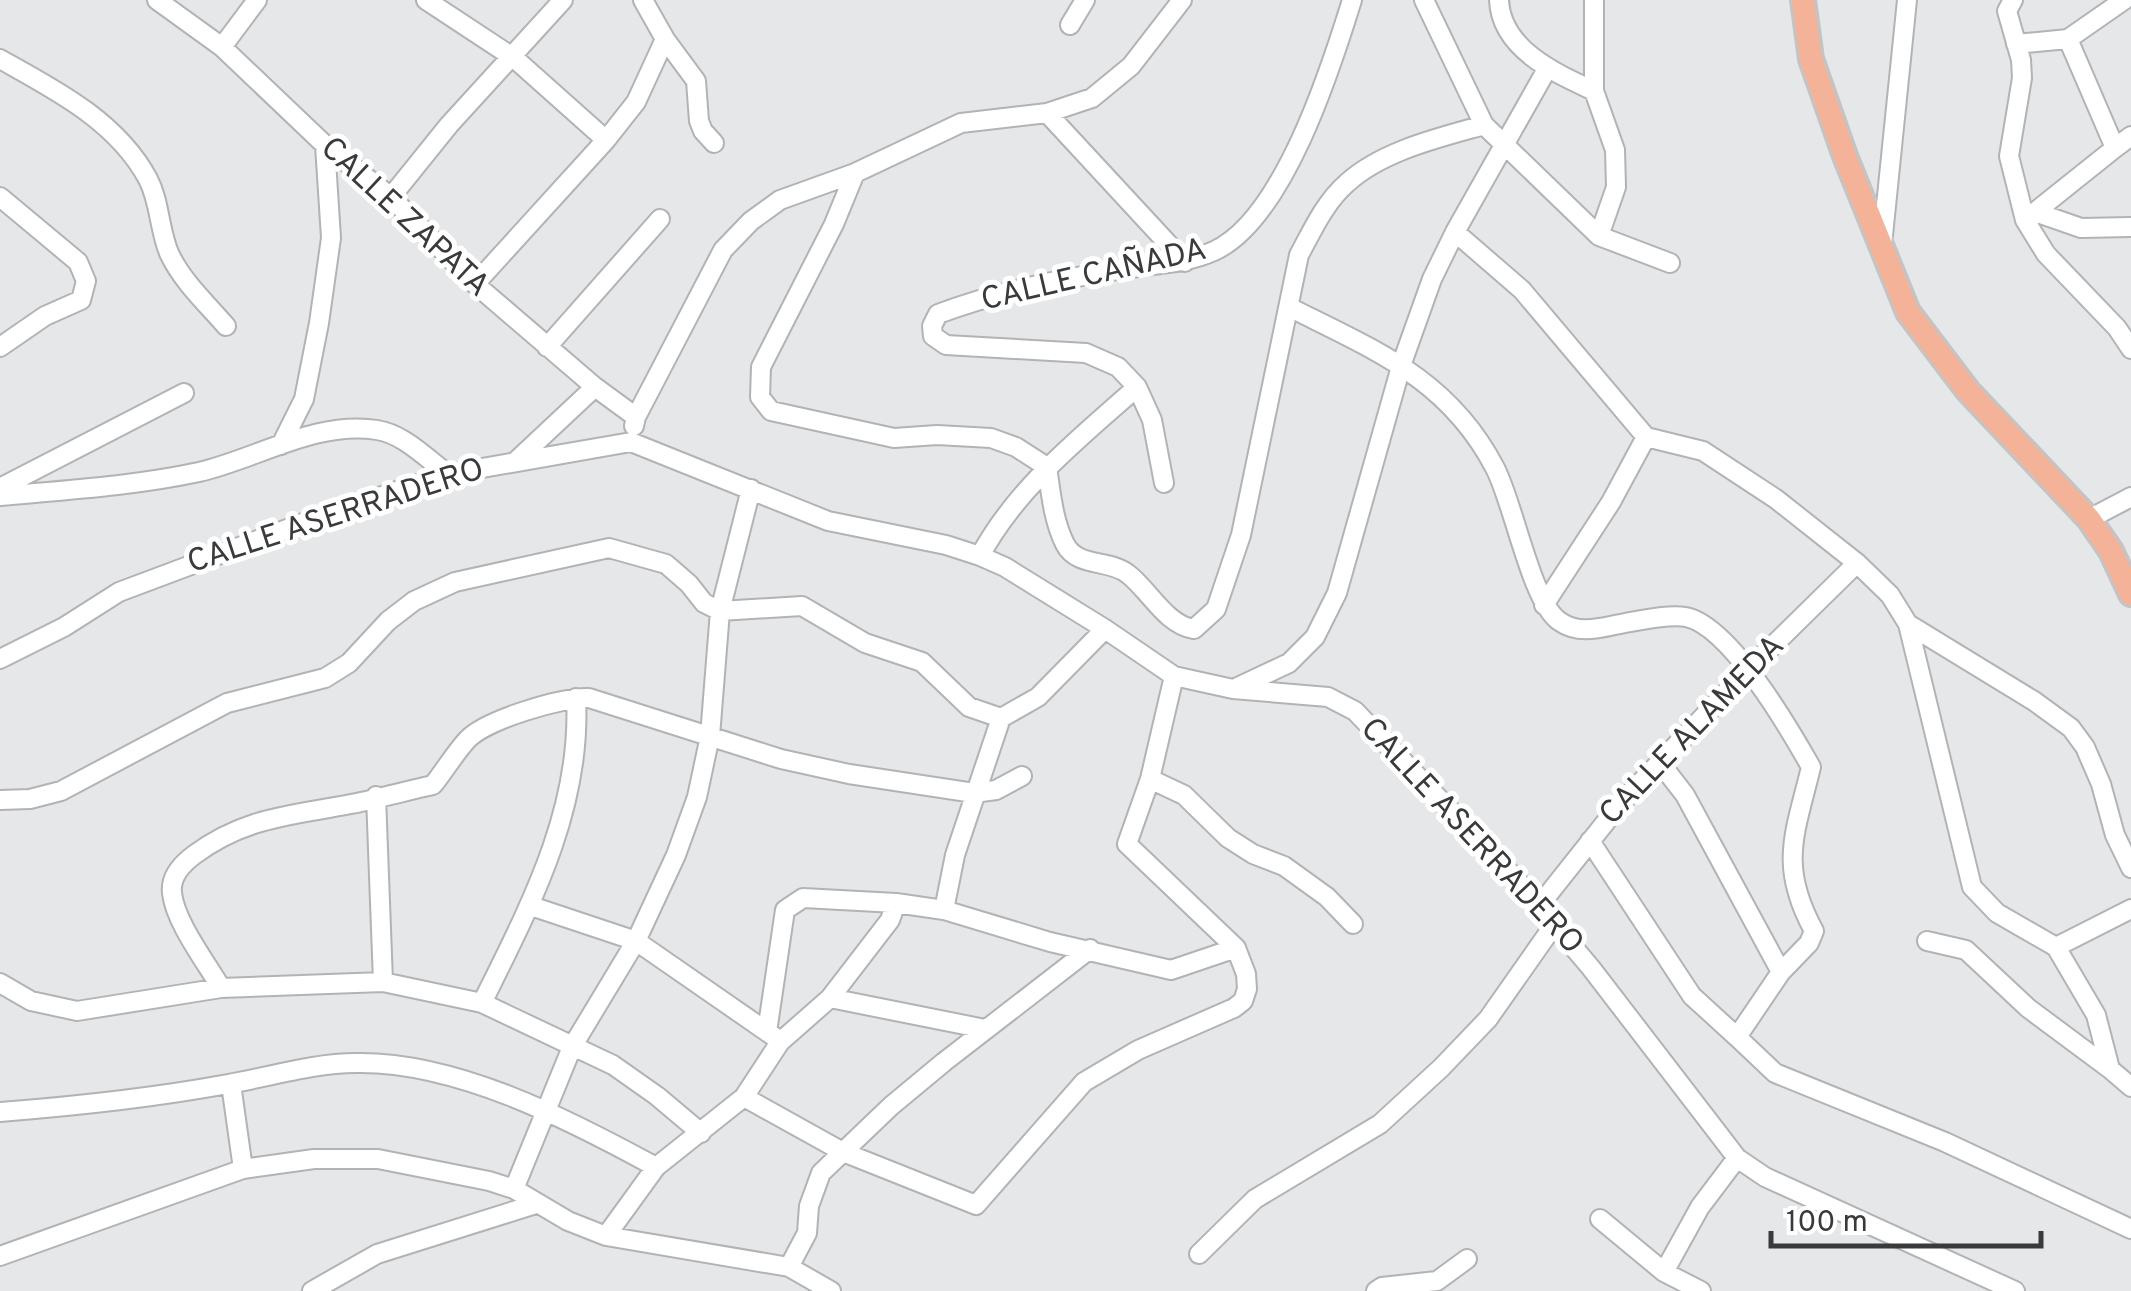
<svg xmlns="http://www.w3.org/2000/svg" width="2131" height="1291" font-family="Overpass,sans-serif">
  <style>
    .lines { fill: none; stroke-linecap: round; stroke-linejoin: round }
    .minor-casing { stroke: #b1b3b6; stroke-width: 22 }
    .major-casing { stroke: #c4c4c4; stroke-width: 28 }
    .minor { stroke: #fff; stroke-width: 18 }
    .major { stroke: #f4b399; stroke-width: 22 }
    .labels { text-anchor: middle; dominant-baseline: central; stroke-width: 10; stroke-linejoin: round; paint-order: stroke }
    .street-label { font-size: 32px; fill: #393a3b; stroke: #fff }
  </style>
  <rect width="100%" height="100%" fill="#e5e7e9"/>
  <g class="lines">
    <!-- minor casing -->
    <g class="minor-casing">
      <path id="minor" d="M 157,0 L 222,47 L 325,145 L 391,197 L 475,284 L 595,387 L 636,417 L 634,426
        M 426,0 L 514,58 L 606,140
        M 643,0 L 665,39 L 696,81 L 699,121 L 703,131 L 714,143
        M 1424,0 L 1484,125 L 1599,236
        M 1499,0 C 1501,49 1555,73 1594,91 L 1615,150 L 1616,187 L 1599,236 L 1670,263
        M 2013,0 L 2007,11 L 2021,60 L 2022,78 L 2009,156 L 2025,220 L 2046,254 L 2117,328 L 2131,349
        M 1070,25 L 1085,0
        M 2068,39 L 2124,0
        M 2016,44 L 2068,39 L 2115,148 L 2131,136
        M 222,47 L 257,0
        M 0,59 C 54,89 117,121 148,179 C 160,202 159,229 169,253 C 182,281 206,303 226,326
        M 1594,91 L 1594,0
        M 1047,113 L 1185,262
        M 855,173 L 834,224 L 761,367 L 760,397 L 771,411 L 894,438 L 937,435 L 991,438 L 1016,447 L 1047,467 C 1051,493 1053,520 1065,544 C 1077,568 1110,559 1128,574 C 1149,590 1166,625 1194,629 L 1216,609 L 1241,535 L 1299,255 C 1312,231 1325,202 1347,183 C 1382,151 1438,138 1484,125
        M 0,197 L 78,262 L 86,281 L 81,300 L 45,316 L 0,347
        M 391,197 L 449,125 L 563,0
        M 2035,212 L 2115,148
        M 2025,220 L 2035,212 L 2081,228 L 2131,227
        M 1455,232 L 1522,290 L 1646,437 L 1703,451 L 1776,499 L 1857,563 L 1890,595 L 1908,624 L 2034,701 L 2071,728 L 2085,747 L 2101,784 L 2115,835 L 2131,868
        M 1882,245 L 1907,0
        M 475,284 L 606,140 L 636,102 L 665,39
        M 1289,307 C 1374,350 1448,378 1495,468 C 1514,504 1531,601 1559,621 C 1580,636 1603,627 1625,623 C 1642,620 1669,614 1686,617 C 1730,626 1789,728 1811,767 C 1795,834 1778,865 1814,931 L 1809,943 L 1781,972 L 1737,1037 L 1775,1073 L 1945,1142 L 2131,1229
        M 547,347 L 660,219
        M 636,417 L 723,250 L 751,221 L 780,200 L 855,173 L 961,123 L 1047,113 L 1092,98 L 1131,66 L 1182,0
        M 281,445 L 304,399 L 319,323 L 331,238 L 325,145
        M 516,461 L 595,387
        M 1164,483 L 1152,420 L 1137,387 L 1118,367 L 1086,353 L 946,345 L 933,336 L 932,326 L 938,314 C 997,292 1056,280 1117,270 C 1150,264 1183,265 1214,251 C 1283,220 1331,68 1352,0
        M 0,488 L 184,393
        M 0,496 C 66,490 134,486 199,472 C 256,459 317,420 377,430 C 404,434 427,459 448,474
        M 2089,519 L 2131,497
        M 980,556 C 1017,487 1079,439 1137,387
        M 1544,605 L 1611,502 L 1646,437
        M 1908,624 L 1972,887 L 1997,913 L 2056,947 L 2096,1015 L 2110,1069 L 2131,1087
        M 0,659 L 64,627 L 119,592 L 319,517 L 448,474 L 631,442 L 828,521 L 946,545 L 980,556 L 1005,567 L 1105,629 L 1174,676 L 1233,689 L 1328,697 L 1355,711 L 1515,878 L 1591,968 L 1737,1158 L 1765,1177 L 2015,1291
        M 1238,687 L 1289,663 L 1315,637 L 1337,593 L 1402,363 L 1432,279 L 1455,232 L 1547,69
        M 1661,764 L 1685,795 L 1781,972
        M 1150,779 L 1184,795 L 1228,838 L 1253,854 L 1284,866 L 1327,897 L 1353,924
        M 376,796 L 383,982
        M 0,800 L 30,799 L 61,791 L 227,703 L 325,678 L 349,663 L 388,621 L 414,601 L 455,582 L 609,548 L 666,564 L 689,584 L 704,603 L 720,611 L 802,606 L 865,643 L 922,662 L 969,707 L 1001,718 L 1038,697 L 1105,629
        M 1590,841 L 1692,996 L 1737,1037
        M 531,906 L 636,941 L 776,1038
        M 1539,906 L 1620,804 L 1748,670 L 1857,563
        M 944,910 L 955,855 L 1001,718
        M 1927,941 L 1966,950 L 2028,1008 L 2110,1069
        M 2056,947 L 2131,909
        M 0,983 L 31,1001 L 77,1011 L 221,988 L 383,982 L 482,1003 L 613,1065 L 657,1096 L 701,1133
        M 221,988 C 206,962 175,922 172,893 C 170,877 182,864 194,855 C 245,817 290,816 351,804 C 378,799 405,791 433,785 C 445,770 455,753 467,740 C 485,720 562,697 589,698 L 781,759 L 849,774 L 974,793 L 996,790 L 1022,776
        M 830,998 L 985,1029
        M 482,1003 C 530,906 582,809 576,698
        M 767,1032 L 785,910 L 803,898 L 896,903 L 944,910 L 1050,942 L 1171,970 L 1236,948
        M 231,1084 L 243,1169
        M 744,1097 L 843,1152 L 976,1205 L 1084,1082 L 1138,1050 L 1234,1008 L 1243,1001 L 1247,989 L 1246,974 L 1236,948 L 1127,844 L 1150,779 L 1174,676
        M 0,1112 C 77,1106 152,1098 228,1084 C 269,1077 313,1063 356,1063 C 456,1061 570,1120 656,1167
        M 514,1189 L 572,1047 L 636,941 L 676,855 L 697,797 L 710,736 L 720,611 L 751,489
        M 1600,1219 L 1664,1272 L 1701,1291
        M 606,1236 L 656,1167 L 744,1097 L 780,1042 L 830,998 L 890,920 L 896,903
        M 1199,1254 L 1255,1199 L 1380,1124 L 1441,1068 L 1488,1019 L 1554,925
        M 0,1256 L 243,1169 L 314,1159 L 378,1159 L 489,1181 L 514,1189 L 568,1221 L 606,1236 L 789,1267 L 831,1291
        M 789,1267 L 807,1233 L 809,1206 L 821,1173 L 891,1106 L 944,1062 L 1090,949
        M 1664,1272 L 1700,1207 L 1737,1158
        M 312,1291 L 377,1254 L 536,1204
        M 1376,1291 L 1382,1287 L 1437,1281 L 1467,1259"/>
    </g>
    <!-- major casing -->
    <g class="major-casing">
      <path id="major" d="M 1803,0 L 1811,59 L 1845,156 L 1908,312 L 1968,391 L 2089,519 L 2111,551 L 2131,594"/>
    </g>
    <!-- minor -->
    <use href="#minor" class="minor"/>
    <!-- major -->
    <use href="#major" class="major"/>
  </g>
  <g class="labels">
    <!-- street labels -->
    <g class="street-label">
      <text transform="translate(404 218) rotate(43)">CALLE ZAPATA</text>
      <text transform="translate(1094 276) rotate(-13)">CALLE CAÑADA</text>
      <text transform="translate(336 517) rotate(-18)">CALLE ASERRADERO</text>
      <text transform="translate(1693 731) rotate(-46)">CALLE ALAMEDA</text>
      <text transform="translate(1471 837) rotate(47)">CALLE ASERRADERO</text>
    </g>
  </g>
  <!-- scale -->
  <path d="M1771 1231v15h270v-15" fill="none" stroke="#393a3b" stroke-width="5"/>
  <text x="1786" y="1231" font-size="30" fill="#393a3b" stroke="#ffffff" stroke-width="8" paint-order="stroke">100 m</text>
</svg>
